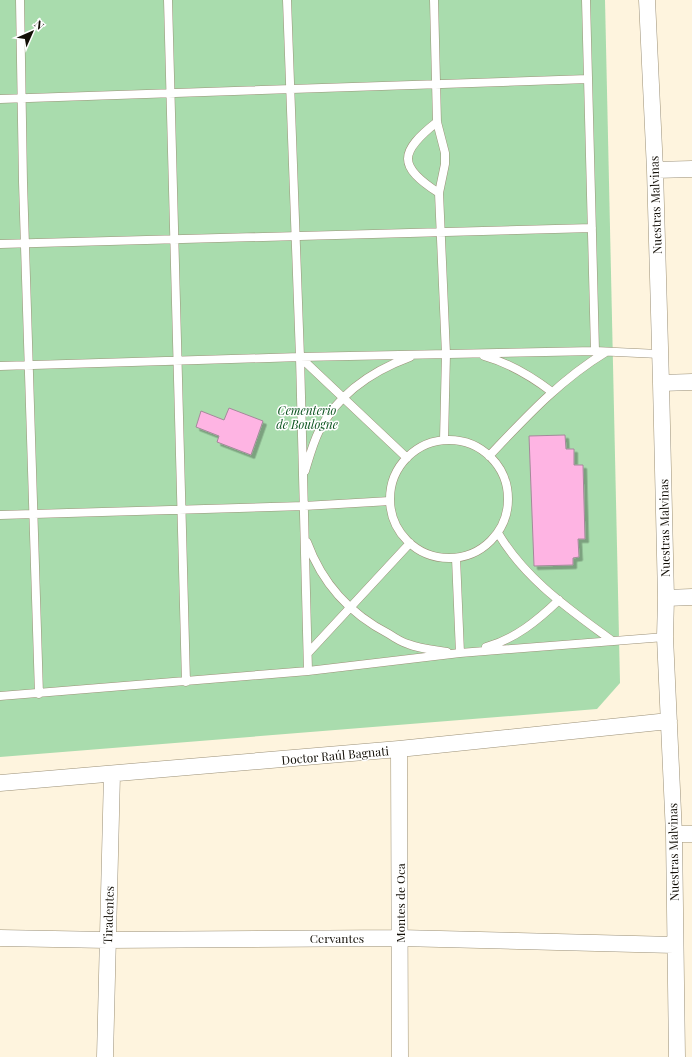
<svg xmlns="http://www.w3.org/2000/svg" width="692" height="1057" font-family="'Playfair Display',serif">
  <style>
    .green { fill: #a9dcad }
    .building { fill: #feb4e3; stroke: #a48a9a; filter: url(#shadow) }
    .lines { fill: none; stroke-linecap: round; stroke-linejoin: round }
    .lane-casing { stroke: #9c9178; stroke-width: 9 }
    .street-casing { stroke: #9c9178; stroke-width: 17 }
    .lane { stroke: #fff; stroke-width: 8 }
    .street { stroke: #fff; stroke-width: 16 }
    .labels { text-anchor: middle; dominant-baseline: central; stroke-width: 3; stroke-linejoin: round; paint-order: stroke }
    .street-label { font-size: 12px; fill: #120e06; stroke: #fff }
    .park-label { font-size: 12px; font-style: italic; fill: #0c541f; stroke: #fff }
  </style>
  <defs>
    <filter id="shadow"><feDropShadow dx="3.5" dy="3.5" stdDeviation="0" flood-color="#0004"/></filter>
  </defs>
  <rect width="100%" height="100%" fill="#fef4de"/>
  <!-- green -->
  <path class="green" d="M 0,0 L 605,0 L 620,683 L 597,709 L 0,757 Z"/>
  <!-- building -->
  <path class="building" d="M 229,408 L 263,421 L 251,455 L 217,442 L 219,436 L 196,427 L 201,411 L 224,420 Z
    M 565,435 L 566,449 L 574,449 L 574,465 L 583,465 L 585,539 L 578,539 L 579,557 L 573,558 L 573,565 L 534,566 L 529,436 Z"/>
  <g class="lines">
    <!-- lane casing -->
    <g class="lane-casing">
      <path id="lane" d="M 20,0 L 23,182 L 39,694
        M 168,0 L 186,682
        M 287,0 L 300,357 L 308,671
        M 434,0 L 437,122 L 445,153 L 445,164 L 439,193 L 446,354 L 444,440
        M 586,0 L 595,351
        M 0,99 L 588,79
        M 437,122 C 399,152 397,166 439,193
        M 0,244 L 592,228
        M 484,356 C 509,363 531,376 552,392
        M 300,357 L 407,458
        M 0,366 L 300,357 L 595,351 L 659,354
        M390 499a59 59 0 1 1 118 0a59 59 0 1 1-118 0Z
        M 489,456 C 527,416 560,380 606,352
        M 305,471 C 309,458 313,443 319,431 C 338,394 372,371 410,357
        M 0,515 L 304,506 L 390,501
        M 498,533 C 525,579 569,609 611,640
        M 307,542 C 322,583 350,614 389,634 C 395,638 401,642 408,644 C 420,649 434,650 447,652
        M 456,558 L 460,653
        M 486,647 C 515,639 537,621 559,600
        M 308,653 L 410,543
        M 0,696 L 308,671 L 460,653 L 665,637"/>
    </g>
    <!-- street casing -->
    <g class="street-casing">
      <path id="street" d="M 647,0 L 655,170 L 661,383 L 666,598 L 665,637 L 674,834 L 677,1057
        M 655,170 L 692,169
        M 661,383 L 692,382
        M 666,598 L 692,597
        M 399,749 L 400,1057
        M 0,783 L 399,749 L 669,721
        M 674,834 L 692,834
        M 0,938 L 107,940 L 400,938 L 674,945
        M 105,1057 L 112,774"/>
    </g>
    <!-- lane -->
    <use href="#lane" class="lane"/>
    <!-- street -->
    <use href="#street" class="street"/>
  </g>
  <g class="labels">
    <!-- street labels -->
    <g class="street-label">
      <text transform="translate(655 205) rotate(-92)">Nuestras Malvinas</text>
      <text transform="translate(664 528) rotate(-91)">Nuestras Malvinas</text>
      <text transform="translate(335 755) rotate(-5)">Doctor Raúl Bagnati</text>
      <text transform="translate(673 852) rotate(-91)">Nuestras Malvinas</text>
      <text transform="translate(400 903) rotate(-90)">Montes de Oca</text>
      <text transform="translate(108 915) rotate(-88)">Tiradentes</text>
      <text x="337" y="938">Cervantes</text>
    </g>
    <!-- park labels -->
    <g class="park-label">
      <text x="307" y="410">Cementerio<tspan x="307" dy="14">de Boulogne</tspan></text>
    </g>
  </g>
  <!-- north arrow -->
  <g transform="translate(32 32) rotate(45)" stroke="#ffffff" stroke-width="3" paint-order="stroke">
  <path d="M0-3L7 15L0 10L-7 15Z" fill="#120e06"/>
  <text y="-6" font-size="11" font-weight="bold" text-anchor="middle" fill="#120e06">N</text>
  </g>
</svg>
